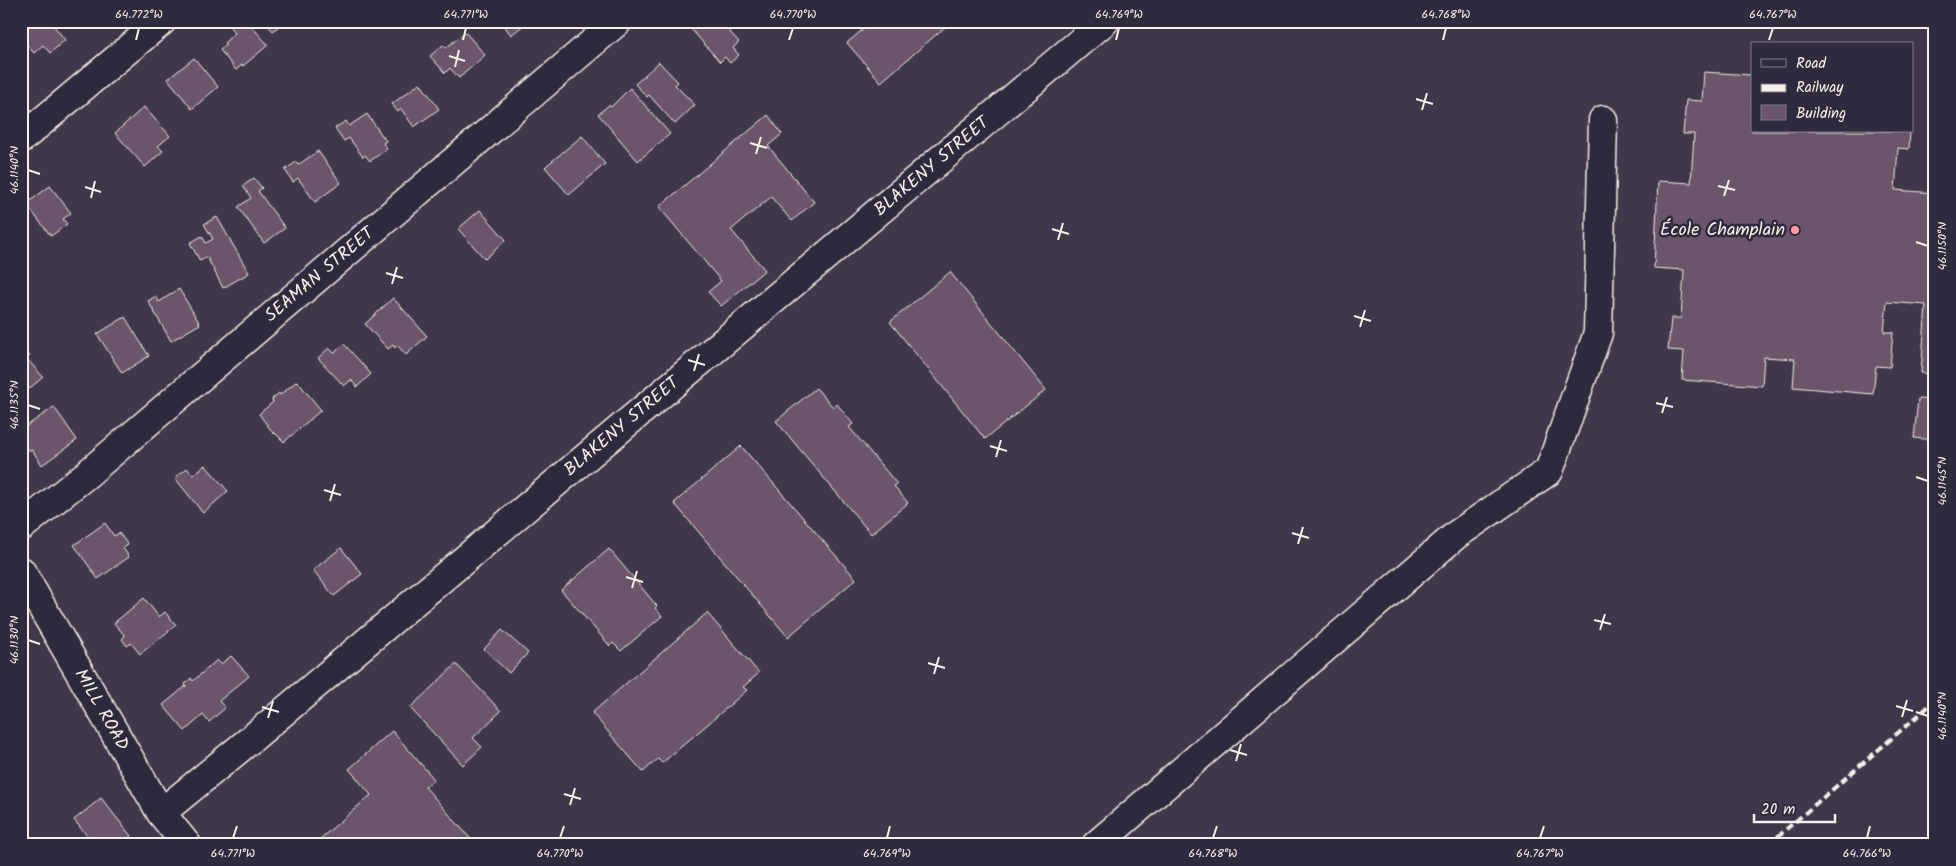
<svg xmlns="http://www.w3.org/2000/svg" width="1956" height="866" font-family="Kalam,sans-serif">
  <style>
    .building { fill: #6a556b; stroke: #f4f1e8 }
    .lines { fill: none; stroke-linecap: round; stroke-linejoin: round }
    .minor-casing { stroke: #f4f1e8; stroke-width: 31 }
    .minor { stroke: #2f2a3d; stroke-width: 28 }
    .rail { stroke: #f4f1e8; stroke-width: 4; stroke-dasharray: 8 4; stroke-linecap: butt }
    .ticks { fill: none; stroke: #f4f1e8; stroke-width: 2 }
    .poi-dot { fill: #ff9aa2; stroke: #2f2a3d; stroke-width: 2 }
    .labels { text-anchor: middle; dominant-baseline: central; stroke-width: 5; stroke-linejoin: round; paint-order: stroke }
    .street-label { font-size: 18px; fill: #f4f1e8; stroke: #2f2a3d }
    .poi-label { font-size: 18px; fill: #f4f1e8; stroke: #2f2a3d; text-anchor: end }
    .neatline { fill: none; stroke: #f4f1e8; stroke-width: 2 }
    .ticks-label { font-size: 12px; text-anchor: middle; fill: #f4f1e8 }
  </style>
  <rect width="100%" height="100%" fill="#41374b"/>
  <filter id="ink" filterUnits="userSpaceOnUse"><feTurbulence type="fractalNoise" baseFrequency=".02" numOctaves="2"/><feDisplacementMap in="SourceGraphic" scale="10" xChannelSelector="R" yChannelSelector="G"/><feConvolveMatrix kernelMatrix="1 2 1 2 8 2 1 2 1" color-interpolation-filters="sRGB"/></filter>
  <g filter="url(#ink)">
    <!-- building -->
    <path class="building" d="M 21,21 L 50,21 L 65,40 L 50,53 L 43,45 L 34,53 L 21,38 Z
      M 237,21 L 247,21 L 268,45 L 243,66 L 242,65 L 236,70 L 220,50 L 226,45 L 224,43 L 235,33 L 230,27 Z
      M 264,21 L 285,21 L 273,31 Z
      M 501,21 L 529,21 L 511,35 Z
      M 700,21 L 720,21 L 739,42 L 733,48 L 739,55 L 730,63 L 725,57 L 720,62 L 691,29 Z
      M 873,21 L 952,21 L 881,82 L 847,43 Z
      M 465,32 L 485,55 L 459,78 L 450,68 L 445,73 L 430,56 L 443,45 L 446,48 Z
      M 194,58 L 218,87 L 192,109 L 168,79 Z
      M 659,62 L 678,82 L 675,85 L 695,105 L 675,124 L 649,95 L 647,97 L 635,84 Z
      M 1704,72 L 1752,75 L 1752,131 L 1910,131 L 1909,149 L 1898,148 L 1895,190 L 1935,193 L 1935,374 L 1921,373 L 1926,305 L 1887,302 L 1884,332 L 1893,332 L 1890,367 L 1876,366 L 1873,394 L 1793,387 L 1795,359 L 1764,357 L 1762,386 L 1682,380 L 1684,351 L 1668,350 L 1671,318 L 1681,318 L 1684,270 L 1654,268 L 1658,181 L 1691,183 L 1694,134 L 1683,134 L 1686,100 L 1702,101 Z
      M 420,83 L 439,109 L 414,127 L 401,109 L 398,112 L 392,104 Z
      M 630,88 L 670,134 L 638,161 L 598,114 L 609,105 L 611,107 Z
      M 144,107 L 170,136 L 158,146 L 163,151 L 145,167 L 115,133 Z
      M 367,114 L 386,141 L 383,143 L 387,149 L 370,161 L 365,155 L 363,157 L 349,138 L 344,141 L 335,128 L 346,121 L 349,126 Z
      M 768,115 L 782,134 L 768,146 L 814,202 L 792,221 L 771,197 L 731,230 L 765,270 L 721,306 L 708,292 L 721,281 L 659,207 Z
      M 582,136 L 605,164 L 569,195 L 545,167 Z
      M 318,151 L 341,183 L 315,202 L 298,178 L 293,182 L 285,170 L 296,162 L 298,165 Z
      M 254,178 L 262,188 L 258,191 L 285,228 L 264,243 L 238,207 L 251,198 L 243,186 Z
      M 50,186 L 71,213 L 63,219 L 67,224 L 51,236 L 26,204 Z
      M 480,210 L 506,240 L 485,259 L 458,229 Z
      M 217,217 L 249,273 L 223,288 L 207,257 L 200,261 L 190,243 L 202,236 L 206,243 L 213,239 L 204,224 Z
      M 950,272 L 1046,390 L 985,439 L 890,322 Z
      M 179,289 L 200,324 L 171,341 L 148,301 L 156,296 L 159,302 Z
      M 393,298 L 427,336 L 406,355 L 397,345 L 395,348 L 393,345 L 388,349 L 365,324 Z
      M 125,317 L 149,356 L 122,373 L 97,334 Z
      M 344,344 L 371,374 L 357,387 L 351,380 L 344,386 L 318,358 L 329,348 L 334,353 Z
      M 21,347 L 30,356 L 26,358 L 43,377 L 21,396 Z
      M 297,381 L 321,410 L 284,442 L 275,433 L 274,434 L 259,414 L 273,402 L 272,399 L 279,393 L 280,395 Z
      M 816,388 L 833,407 L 837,404 L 853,424 L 849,427 L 897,484 L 894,486 L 908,503 L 871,534 L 776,421 Z
      M 1918,399 L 1935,400 L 1935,440 L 1914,438 Z
      M 54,407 L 77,440 L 42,465 L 32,450 L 30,451 L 25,445 L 21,437 L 21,430 Z
      M 741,446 L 856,579 L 788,637 L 674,503 Z
      M 205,465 L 228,491 L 203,513 L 175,478 L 187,468 L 193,475 Z
      M 105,523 L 114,536 L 119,533 L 128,545 L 123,548 L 129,557 L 98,579 L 74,545 Z
      M 341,548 L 362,574 L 334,596 L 313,570 Z
      M 609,549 L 657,606 L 655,608 L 662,616 L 621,651 L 613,643 L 610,646 L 561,590 Z
      M 144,598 L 159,617 L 165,612 L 176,625 L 140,654 L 131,643 L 127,646 L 122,639 L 125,636 L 114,623 Z
      M 707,613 L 759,673 L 743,687 L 747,690 L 709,723 L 662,763 L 658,759 L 643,772 L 592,713 Z
      M 502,630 L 528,653 L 509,673 L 484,649 Z
      M 231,656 L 249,676 L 219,701 L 225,708 L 209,722 L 203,715 L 185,731 L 163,705 L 186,686 L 185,684 L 191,678 L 193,681 L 217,660 L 221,664 Z
      M 456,664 L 501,711 L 473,738 L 482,747 L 463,765 L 410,708 Z
      M 392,731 L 434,779 L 425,787 L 476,845 L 313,845 L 371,795 L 349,769 Z
      M 101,798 L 131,836 L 120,845 L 95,845 L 74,820 Z"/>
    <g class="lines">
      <!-- minor casing -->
      <g class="minor-casing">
        <path id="minor" d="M 21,139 L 162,21
          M 21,527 L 86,475 L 618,21
          M 21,571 L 161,813 L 187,845
          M 161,813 L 250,740 L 1105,21
          M 1096,845 L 1456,535 L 1549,471 L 1598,333 L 1603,120"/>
      </g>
      <!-- minor -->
      <use href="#minor" class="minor"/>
      <!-- rail -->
      <path class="rail" d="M 1768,845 L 1935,701"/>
    </g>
  </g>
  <!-- ticks -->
  <path class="ticks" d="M 136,40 L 139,28M 463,40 L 466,28M 789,40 L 793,28M 1116,40 L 1119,28M 1443,40 L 1446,28M 1769,40 L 1773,28M 449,56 L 465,61M 455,67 L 459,50M 1416,99 L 1433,104M 1422,110 L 1427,93M 750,143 L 767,148M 756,154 L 761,137M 28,170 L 40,174M 1718,186 L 1735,190M 85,187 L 101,192M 1724,196 L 1729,180M 91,198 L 95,181M 1052,229 L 1069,234M 1058,240 L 1063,223M 1916,242 L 1928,246M 386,273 L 403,278M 392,284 L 397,267M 1354,316 L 1371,321M 1360,327 L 1365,310M 688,360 L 705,365M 694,371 L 699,354M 1656,403 L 1673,407M 28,405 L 40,409M 1662,413 L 1667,397M 990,446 L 1007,451M 996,457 L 1001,440M 1916,477 L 1928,481M 324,490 L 341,495M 330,501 L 335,484M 1292,533 L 1309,538M 1298,544 L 1303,527M 626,577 L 643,582M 632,588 L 637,571M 1594,620 L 1611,624M 1600,630 L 1605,614M 28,640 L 40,644M 928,663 L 945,668M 934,674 L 939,657M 1896,706 L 1913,711M 262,707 L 279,712M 1916,712 L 1928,716M 1902,717 L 1907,700M 268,718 L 273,701M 1230,750 L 1247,755M 1236,761 L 1241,744M 564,794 L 581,799M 570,805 L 575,788M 233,838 L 237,826M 560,838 L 564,826M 887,838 L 890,826M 1213,838 L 1217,826M 1540,838 L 1544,826M 1867,838 L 1870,826"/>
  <!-- markers -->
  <circle class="poi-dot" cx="1795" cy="230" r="5"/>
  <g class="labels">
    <!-- street labels -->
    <g class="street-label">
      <text transform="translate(932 167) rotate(-40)">BLAKENY STREET</text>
      <text transform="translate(320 275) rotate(-40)">SEAMAN STREET</text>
      <text transform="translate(622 427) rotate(-40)">BLAKENY STREET</text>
      <text transform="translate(101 710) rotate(60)">MILL ROAD</text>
    </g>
    <!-- poi labels -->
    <g class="poi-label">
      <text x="1785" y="230">École Champlain</text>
    </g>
  </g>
  <!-- margin -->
  <rect width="1956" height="866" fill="none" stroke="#2f2a3d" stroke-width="55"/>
  <!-- legend -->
  <rect x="1751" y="42" width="162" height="90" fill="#2f2a3d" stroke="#7e7a81"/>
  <rect x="1761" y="59" width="25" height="8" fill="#2f2a3d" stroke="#7e7a81"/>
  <text x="1796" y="68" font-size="15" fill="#f4f1e8">Road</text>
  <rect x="1761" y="84" width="25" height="8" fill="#f4f1e8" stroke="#7e7a81"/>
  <text x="1796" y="92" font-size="15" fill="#f4f1e8">Railway</text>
  <rect x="1761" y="105" width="25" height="15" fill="#6a556b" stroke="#7e7a81"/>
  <text x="1796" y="118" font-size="15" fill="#f4f1e8">Building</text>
  <!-- scale -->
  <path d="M1754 814v8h81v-8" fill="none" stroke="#f4f1e8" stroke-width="2.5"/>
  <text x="1761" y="814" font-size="15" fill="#f4f1e8" stroke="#2f2a3d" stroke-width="4" paint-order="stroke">20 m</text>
  <rect x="28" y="28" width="1900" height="810" class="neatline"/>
  <g class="ticks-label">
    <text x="139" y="18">64.772°W</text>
    <text x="466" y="18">64.771°W</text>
    <text x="793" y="18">64.770°W</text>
    <text x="1119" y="18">64.769°W</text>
    <text x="1446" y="18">64.768°W</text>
    <text x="1773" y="18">64.767°W</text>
    <text transform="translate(14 170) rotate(-90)" y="4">46.1140°N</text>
    <text transform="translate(1942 246) rotate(-90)" y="4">46.1150°N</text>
    <text transform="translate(14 405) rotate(-90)" y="4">46.1135°N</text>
    <text transform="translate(1942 481) rotate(-90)" y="4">46.1145°N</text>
    <text transform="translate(14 640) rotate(-90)" y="4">46.1130°N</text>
    <text transform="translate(1942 716) rotate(-90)" y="4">46.1140°N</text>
    <text x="233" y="857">64.771°W</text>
    <text x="560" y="857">64.770°W</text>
    <text x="887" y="857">64.769°W</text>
    <text x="1213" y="857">64.768°W</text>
    <text x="1540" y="857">64.767°W</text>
    <text x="1867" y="857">64.766°W</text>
  </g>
</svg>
